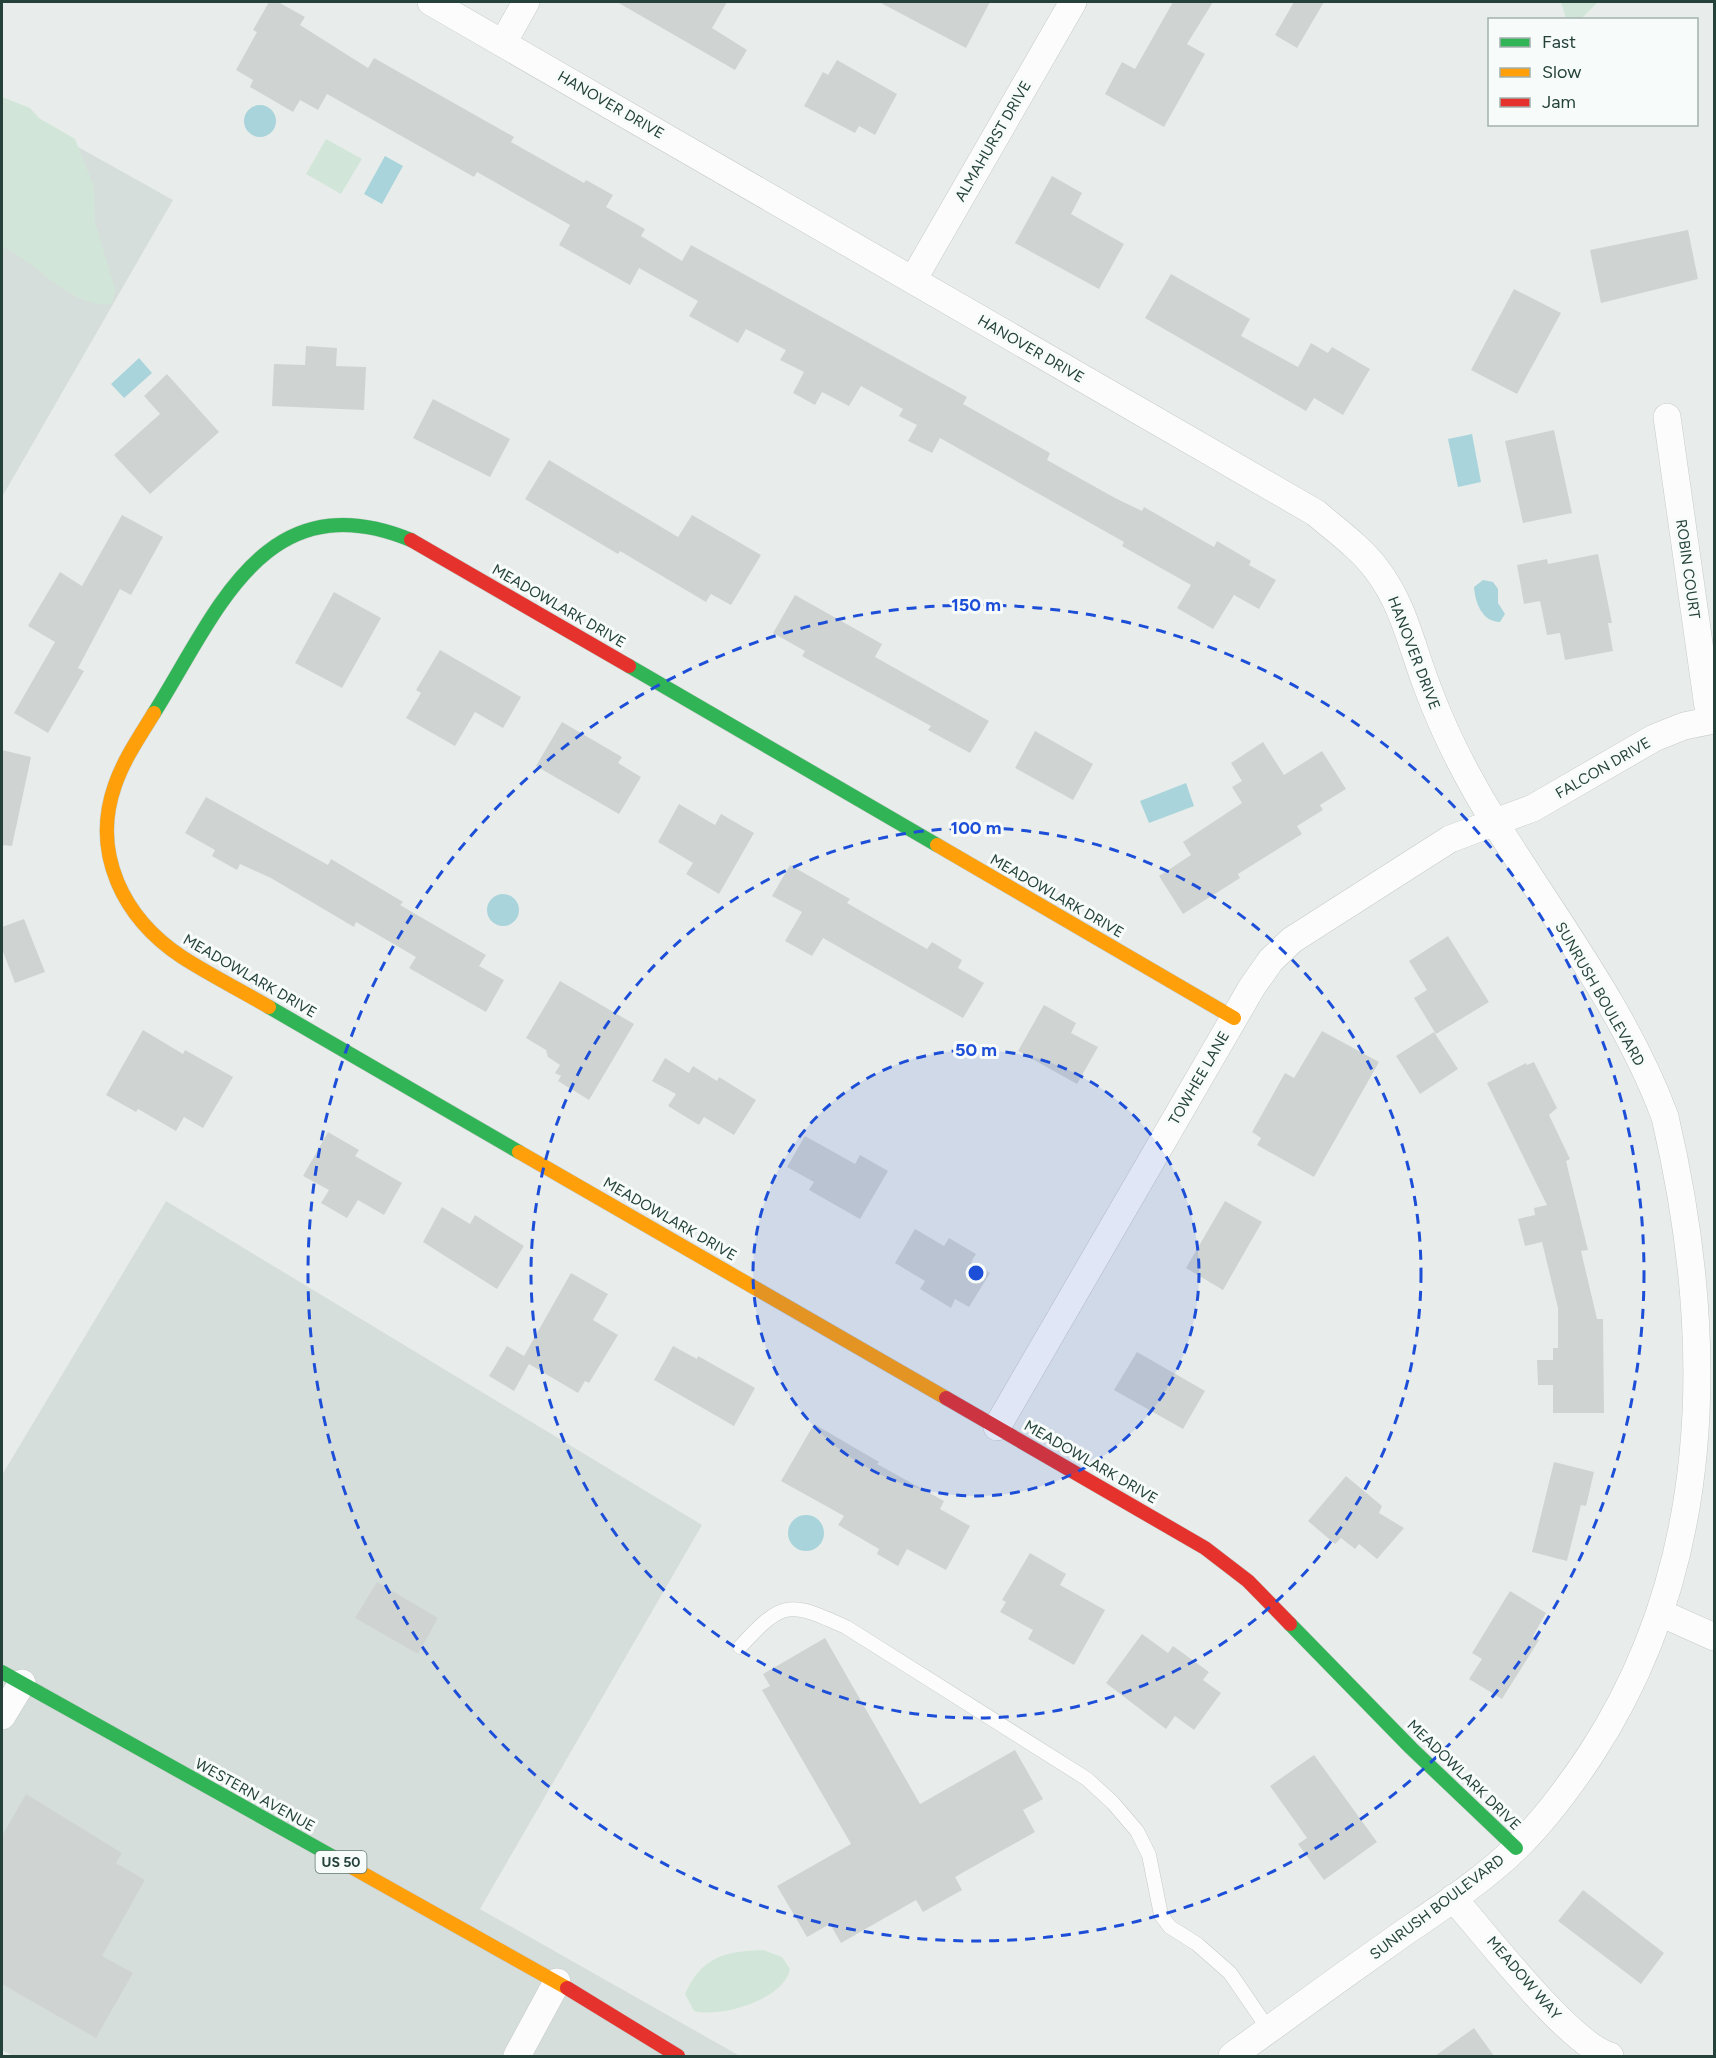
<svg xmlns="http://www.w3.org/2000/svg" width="1716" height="2058" font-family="Figtree,sans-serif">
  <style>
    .built { fill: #d6dedb }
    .green { fill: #d1e6d8 }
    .water { fill: #a9d4db }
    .building { fill: #cfd4d2 }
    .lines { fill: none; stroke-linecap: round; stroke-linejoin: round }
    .lane-casing { stroke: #c5cac8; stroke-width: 15 }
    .street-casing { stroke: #c5cac8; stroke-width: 28 }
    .fast-casing { stroke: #c3cbc8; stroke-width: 15 }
    .slow-casing { stroke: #c3cbc8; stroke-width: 15 }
    .jam-casing { stroke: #c3cbc8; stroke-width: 15 }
    .lane { stroke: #fcfcfc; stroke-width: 14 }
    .street { stroke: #fcfcfc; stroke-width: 27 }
    .fast { stroke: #30b455; stroke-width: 14 }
    .slow { stroke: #ff9f0a; stroke-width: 14 }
    .jam { stroke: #e5322d; stroke-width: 14 }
    .ring { fill: none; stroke: #1d4ed8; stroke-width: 3; stroke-dasharray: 10 8 }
    .labels { text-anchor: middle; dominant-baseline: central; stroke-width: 6; stroke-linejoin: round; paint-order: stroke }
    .shield { fill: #f7fbf9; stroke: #637a73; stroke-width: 1.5 }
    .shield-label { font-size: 14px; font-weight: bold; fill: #24423a }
    .street-label { font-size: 15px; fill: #24423a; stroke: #f7fbf9 }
    .centre { fill: #1d4ed8; stroke: #f7fbf9; stroke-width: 3 }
    .ring-label { font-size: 18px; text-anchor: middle; font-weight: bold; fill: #1d4ed8; stroke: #f7fbf9; stroke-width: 6; stroke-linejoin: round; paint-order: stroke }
  </style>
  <rect width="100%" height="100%" fill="#e8edeb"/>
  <!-- built -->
  <path class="built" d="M 2,110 L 55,134 L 173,200 L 2,497 Z
    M 166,1201 L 702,1525 L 480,1909 L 740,2056 L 13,2056 L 2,2050 L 2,1475 Z"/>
  <!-- green -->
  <path class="green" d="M 1561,2 L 1598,2 L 1580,20 L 1566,19 Z
    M 2,97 L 30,108 L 39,118 L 75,139 L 94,187 L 95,222 L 115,290 L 112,304 C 67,307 40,263 2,247 Z
    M 326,139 L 362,159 L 341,194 L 306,174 Z
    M 763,1950 L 782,1957 L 790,1969 C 784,2000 720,2018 694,2011 L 685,1994 C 701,1957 726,1951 763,1950 Z"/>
  <!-- water -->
  <path class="water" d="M244 121a16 16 0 1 1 32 0a16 16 0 1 1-32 0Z
    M 385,156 L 403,166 L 382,204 L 364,194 Z
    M 139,358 L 152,373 L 124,398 L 111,384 Z
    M 1472,434 L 1481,482 L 1458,487 L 1448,439 Z
    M 1483,580 L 1493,582 L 1498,589 L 1498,603 L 1505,614 L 1500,622 C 1482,622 1475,602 1474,587 Z
    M 1186,783 L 1194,806 L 1149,823 L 1140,801 Z
    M487 910a16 16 0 1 1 32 0a16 16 0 1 1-32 0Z
    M788 1533a18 18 0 1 1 36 0a18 18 0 1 1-36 0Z"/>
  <!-- building -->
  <path class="building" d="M 269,2 L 278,2 L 305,17 L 300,25 L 368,68 L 374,58 L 514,137 L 511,142 L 584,183 L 586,180 L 613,195 L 606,207 L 645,229 L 641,236 L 682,261 L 691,245 L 967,397 L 963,404 L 1050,453 L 1047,460 L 1115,498 L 1142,511 L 1144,507 L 1214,547 L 1217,541 L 1251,561 L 1249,565 L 1276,580 L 1259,609 L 1234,595 L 1213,629 L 1177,608 L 1191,585 L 1122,546 L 1124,542 L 940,438 L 932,453 L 908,441 L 917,425 L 899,416 L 903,409 L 861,386 L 849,406 L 822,392 L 815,405 L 793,393 L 804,372 L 780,360 L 786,350 L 746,329 L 738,343 L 689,316 L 698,301 L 639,268 L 630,285 L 559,245 L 570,225 L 477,172 L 474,177 L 327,94 L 318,110 L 300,100 L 293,112 L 250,87 L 253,80 L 236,70 L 257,32 L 253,30 Z
    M 617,2 L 727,2 L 712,28 L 747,50 L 735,70 Z
    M 879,2 L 990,2 L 966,48 Z
    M 1173,2 L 1213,2 L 1187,44 L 1205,54 L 1164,127 L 1105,94 L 1122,62 L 1135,69 Z
    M 1294,2 L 1324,2 L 1297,48 L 1275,35 Z
    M 837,60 L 897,94 L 875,135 L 859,126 L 855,133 L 804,106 L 823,72 L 828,75 Z
    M 1052,176 L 1082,193 L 1071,214 L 1124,244 L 1099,289 L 1015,243 Z
    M 1688,230 L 1698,279 L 1601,303 L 1590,250 Z
    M 1171,274 L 1250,319 L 1241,336 L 1298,367 L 1311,343 L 1328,353 L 1332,347 L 1370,369 L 1343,415 L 1314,398 L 1306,411 L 1145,318 Z
    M 1514,289 L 1561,313 L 1517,394 L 1471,370 Z
    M 306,346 L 337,348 L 336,366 L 366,367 L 364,410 L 272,406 L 274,364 L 305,365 Z
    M 167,374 L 219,432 L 150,494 L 114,455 L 160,414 L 144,396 Z
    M 433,399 L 510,439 L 490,477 L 413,438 Z
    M 1554,430 L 1572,513 L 1523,523 L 1505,441 Z
    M 549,460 L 678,537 L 692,515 L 761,555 L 731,605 L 711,594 L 706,602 L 620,551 L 618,554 L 525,499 Z
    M 122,515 L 163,537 L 131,595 L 120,589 L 78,668 L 84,671 L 48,733 L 14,713 L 55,642 L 28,626 L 60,572 L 82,586 Z
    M 1598,554 L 1612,623 L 1608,623 L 1613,651 L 1565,660 L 1560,633 L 1547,635 L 1540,601 L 1524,604 L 1517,565 L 1547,559 L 1548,564 Z
    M 334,592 L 381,618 L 342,688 L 295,663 Z
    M 795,595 L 882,644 L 875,657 L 989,721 L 970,753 L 928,730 L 931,726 L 802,656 L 805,651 L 773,633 Z
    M 440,650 L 521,697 L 503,728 L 475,712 L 455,746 L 406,718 L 421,693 L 416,690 Z
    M 562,722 L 622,757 L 618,763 L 641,777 L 619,814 L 536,766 Z
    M 1035,731 L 1093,764 L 1073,800 L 1015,768 Z
    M 1263,742 L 1284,775 L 1322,751 L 1346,789 L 1320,805 L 1323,810 L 1297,826 L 1302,834 L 1238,874 L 1240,878 L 1183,914 L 1159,876 L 1191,855 L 1183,842 L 1242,803 L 1232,787 L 1242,781 L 1231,763 Z
    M 2,750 L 31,757 L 12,846 L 2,845 Z
    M 206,797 L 328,865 L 331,859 L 403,902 L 400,905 L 486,955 L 479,966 L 504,980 L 486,1012 L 409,968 L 416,957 L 356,922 L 354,927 L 271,878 L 240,864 L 237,870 L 212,856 L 215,850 L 185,833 Z
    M 679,804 L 715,825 L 721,814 L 754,833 L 719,894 L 686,874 L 693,863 L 658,842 Z
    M 790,865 L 850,899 L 847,903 L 927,949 L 932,942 L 962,960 L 958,968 L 984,983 L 963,1018 L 823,938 L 812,956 L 785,941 L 802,912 L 772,896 Z
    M 24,919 L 45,972 L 15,983 L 2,949 L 2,927 Z
    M 1448,936 L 1489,1002 L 1436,1034 L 1414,998 L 1427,990 L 1409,961 Z
    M 560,981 L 634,1024 L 589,1100 L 558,1081 L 561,1076 L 555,1073 L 560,1065 L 548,1057 L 546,1050 L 526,1038 Z
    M 1044,1005 L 1076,1023 L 1071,1033 L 1098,1047 L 1077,1084 L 1018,1051 Z
    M 143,1030 L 183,1054 L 185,1050 L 233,1077 L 203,1128 L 184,1117 L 176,1131 L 138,1109 L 136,1112 L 106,1095 Z
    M 1322,1031 L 1379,1062 L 1314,1177 L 1257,1145 L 1261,1138 L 1252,1132 L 1285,1073 L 1294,1078 Z
    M 1434,1032 L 1458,1069 L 1420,1094 L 1396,1056 Z
    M 665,1058 L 689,1073 L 693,1066 L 717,1081 L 719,1077 L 756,1100 L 734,1135 L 704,1117 L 699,1125 L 668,1106 L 676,1094 L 652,1081 Z
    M 1534,1062 L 1557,1108 L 1549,1115 L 1570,1159 L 1566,1161 L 1588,1250 L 1581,1251 L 1597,1319 L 1603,1319 L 1604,1413 L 1553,1413 L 1553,1385 L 1538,1385 L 1537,1360 L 1553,1360 L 1553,1348 L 1558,1348 L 1558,1308 L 1542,1242 L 1525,1246 L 1518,1219 L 1535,1215 L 1534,1208 L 1547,1205 L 1487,1083 L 1526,1063 L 1527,1065 Z
    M 328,1132 L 359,1150 L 355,1156 L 402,1183 L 384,1215 L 358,1200 L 347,1218 L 321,1203 L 329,1190 L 303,1176 Z
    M 805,1136 L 855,1164 L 860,1155 L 888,1171 L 860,1219 L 809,1190 L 814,1182 L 787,1167 Z
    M 1225,1201 L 1262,1222 L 1223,1290 L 1186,1268 Z
    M 442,1207 L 470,1224 L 475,1215 L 524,1246 L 497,1289 L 423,1242 Z
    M 915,1229 L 944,1246 L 949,1238 L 976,1254 L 971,1262 L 990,1273 L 969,1307 L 955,1299 L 951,1308 L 920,1289 L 925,1281 L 895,1263 Z
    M 571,1273 L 608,1294 L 593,1320 L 618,1335 L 589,1383 L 585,1381 L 578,1393 L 529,1364 L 514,1391 L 489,1376 L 507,1346 L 524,1356 Z
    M 673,1346 L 697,1359 L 698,1356 L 755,1388 L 734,1426 L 654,1380 Z
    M 1137,1352 L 1205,1391 L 1183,1429 L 1114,1390 Z
    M 814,1424 L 879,1462 L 877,1464 L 944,1501 L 940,1509 L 970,1526 L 946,1570 L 907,1549 L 898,1566 L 877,1554 L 879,1549 L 838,1525 L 844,1516 L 781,1481 Z
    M 1554,1462 L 1594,1472 L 1586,1506 L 1581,1505 L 1567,1561 L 1532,1552 Z
    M 1346,1476 L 1382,1506 L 1379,1513 L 1404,1528 L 1377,1559 L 1359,1544 L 1355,1549 L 1341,1538 L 1335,1544 L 1308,1521 Z
    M 1030,1553 L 1066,1574 L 1060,1585 L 1105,1610 L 1074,1665 L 1028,1639 L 1033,1630 L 1000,1612 L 1006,1602 L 1002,1600 Z
    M 377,1582 L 438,1618 L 418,1654 L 355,1618 Z
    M 1510,1591 L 1546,1613 L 1533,1636 L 1539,1640 L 1502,1699 L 1469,1679 L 1482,1659 L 1472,1653 Z
    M 1142,1634 L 1168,1653 L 1173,1646 L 1209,1672 L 1203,1680 L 1221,1693 L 1194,1730 L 1175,1716 L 1166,1729 L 1106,1683 Z
    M 825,1638 L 920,1804 L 1015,1750 L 1043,1799 L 1023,1810 L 1035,1832 L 955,1877 L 962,1890 L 923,1912 L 916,1900 L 841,1943 L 830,1924 L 807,1937 L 777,1886 L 851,1844 L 762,1690 L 770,1686 L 763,1674 Z
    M 1314,1755 L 1377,1842 L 1324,1880 L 1298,1844 L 1307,1838 L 1270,1786 Z
    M 26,1794 L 122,1853 L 116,1863 L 145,1880 L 102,1956 L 133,1973 L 96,2038 L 2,1984 L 2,1836 Z
    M 1583,1890 L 1664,1953 L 1641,1984 L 1558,1921 Z
    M 1474,2028 L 1494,2056 L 1435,2056 Z"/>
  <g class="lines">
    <!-- lane casing -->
    <g class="lane-casing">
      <path id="lane" d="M 740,1647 C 783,1600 789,1601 846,1627 L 1087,1779 L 1113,1803 L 1137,1831 L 1149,1855 L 1161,1915 L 1170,1927 L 1197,1944 L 1230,1973 L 1269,2030"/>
    </g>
    <!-- street casing -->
    <g class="street-casing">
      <path id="street" d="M 431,2 L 1316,513 C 1337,531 1361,548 1377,570 C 1404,605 1412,648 1428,689 C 1446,737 1471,785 1499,829 C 1557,922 1627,1014 1665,1117 C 1716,1335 1716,1562 1591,1754 C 1569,1787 1545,1820 1516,1848 C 1483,1880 1443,1906 1405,1932 C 1347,1973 1290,2014 1232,2056
        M 503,43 L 526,2
        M 913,280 L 1073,2
        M 1667,417 L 1710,721
        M 997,1427 L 1252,987 L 1271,960 L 1292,940 L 1450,839 L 1533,808 L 1654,738 L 1684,726 L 1714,720
        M 1665,1615 L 1714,1637
        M 2,1716 L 22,1683
        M 1453,1898 C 1486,1935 1569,2044 1610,2056
        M 517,2056 L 557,1982"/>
    </g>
    <!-- fast casing -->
    <g class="fast-casing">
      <path id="fast" d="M 629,666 L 937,845
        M 154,713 C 217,613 264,480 411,540
        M 269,1007 L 519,1152
        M 1290,1624 L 1411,1748 L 1516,1848
        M 2,1672 L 337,1859"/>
    </g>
    <!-- slow casing -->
    <g class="slow-casing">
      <path id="slow" d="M 154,713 C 140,736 124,759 115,785 C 91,853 123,918 182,957 C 210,975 240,990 269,1007
        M 937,845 L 1234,1018
        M 519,1152 L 946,1398
        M 337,1859 L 567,1988"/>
    </g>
    <!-- jam casing -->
    <g class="jam-casing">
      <path id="jam" d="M 411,540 L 629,666
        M 946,1398 L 1205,1548 L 1248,1581 L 1290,1624
        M 567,1988 L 678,2056"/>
    </g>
    <!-- lane -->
    <use href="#lane" class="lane"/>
    <!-- street -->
    <use href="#street" class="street"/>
    <!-- fast -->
    <use href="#fast" class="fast"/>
    <!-- slow -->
    <use href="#slow" class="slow"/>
    <!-- jam -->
    <use href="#jam" class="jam"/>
  </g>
  <!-- distance rings -->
  <circle cx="976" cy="1273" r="223" fill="#1d4ed8" fill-opacity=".12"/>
  <g class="ring">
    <circle cx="976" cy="1273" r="223"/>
    <circle cx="976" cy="1273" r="445"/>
    <circle cx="976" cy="1273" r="668"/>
  </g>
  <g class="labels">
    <!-- shield labels -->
    <rect class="shield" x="315.5" y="1851" width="51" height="22" rx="4.5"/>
    <g class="shield-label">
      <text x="341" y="1862">US 50</text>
    </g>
    <!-- street labels -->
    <g class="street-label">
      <text transform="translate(611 105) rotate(30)">HANOVER DRIVE</text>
      <text transform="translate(993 141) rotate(-60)">ALMAHURST DRIVE</text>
      <text transform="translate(1031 349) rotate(30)">HANOVER DRIVE</text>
      <text transform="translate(1688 569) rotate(82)">ROBIN COURT</text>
      <text transform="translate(559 606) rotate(30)">MEADOWLARK DRIVE</text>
      <text transform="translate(1414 653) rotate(69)">HANOVER DRIVE</text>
      <text transform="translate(1603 768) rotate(-30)">FALCON DRIVE</text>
      <text transform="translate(1057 896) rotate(30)">MEADOWLARK DRIVE</text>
      <text transform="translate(250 976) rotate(30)">MEADOWLARK DRIVE</text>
      <text transform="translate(1600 994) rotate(60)">SUNRUSH BOULEVARD</text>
      <text transform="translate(1199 1078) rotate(-60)">TOWHEE LANE</text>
      <text transform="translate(670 1219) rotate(30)">MEADOWLARK DRIVE</text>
      <text transform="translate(1091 1462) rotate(30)">MEADOWLARK DRIVE</text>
      <text transform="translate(1464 1775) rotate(44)">MEADOWLARK DRIVE</text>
      <text transform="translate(255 1795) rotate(29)">WESTERN AVENUE</text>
      <text transform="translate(1437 1907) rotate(-37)">SUNRUSH BOULEVARD</text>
      <text transform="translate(1524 1978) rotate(49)">MEADOW WAY</text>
    </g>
  </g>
  <circle cx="976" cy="1273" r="9" class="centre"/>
  <g class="ring-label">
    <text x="976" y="611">150 m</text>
    <text x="976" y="834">100 m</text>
    <text x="976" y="1056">50 m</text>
  </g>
  <!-- border -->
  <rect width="1716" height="2058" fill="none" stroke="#24423a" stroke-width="6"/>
  <!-- legend -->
  <rect x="1488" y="18" width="210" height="108" fill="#f7fbf9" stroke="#a3b1ad" stroke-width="1.5"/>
  <rect x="1500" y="38" width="30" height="9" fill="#30b455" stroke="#a3b1ad" stroke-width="1.5"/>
  <text x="1542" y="48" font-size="18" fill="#24423a">Fast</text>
  <rect x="1500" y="68" width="30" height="9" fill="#ff9f0a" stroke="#a3b1ad" stroke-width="1.5"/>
  <text x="1542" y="78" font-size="18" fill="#24423a">Slow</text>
  <rect x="1500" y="98" width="30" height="9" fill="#e5322d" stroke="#a3b1ad" stroke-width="1.5"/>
  <text x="1542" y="108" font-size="18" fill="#24423a">Jam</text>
</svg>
